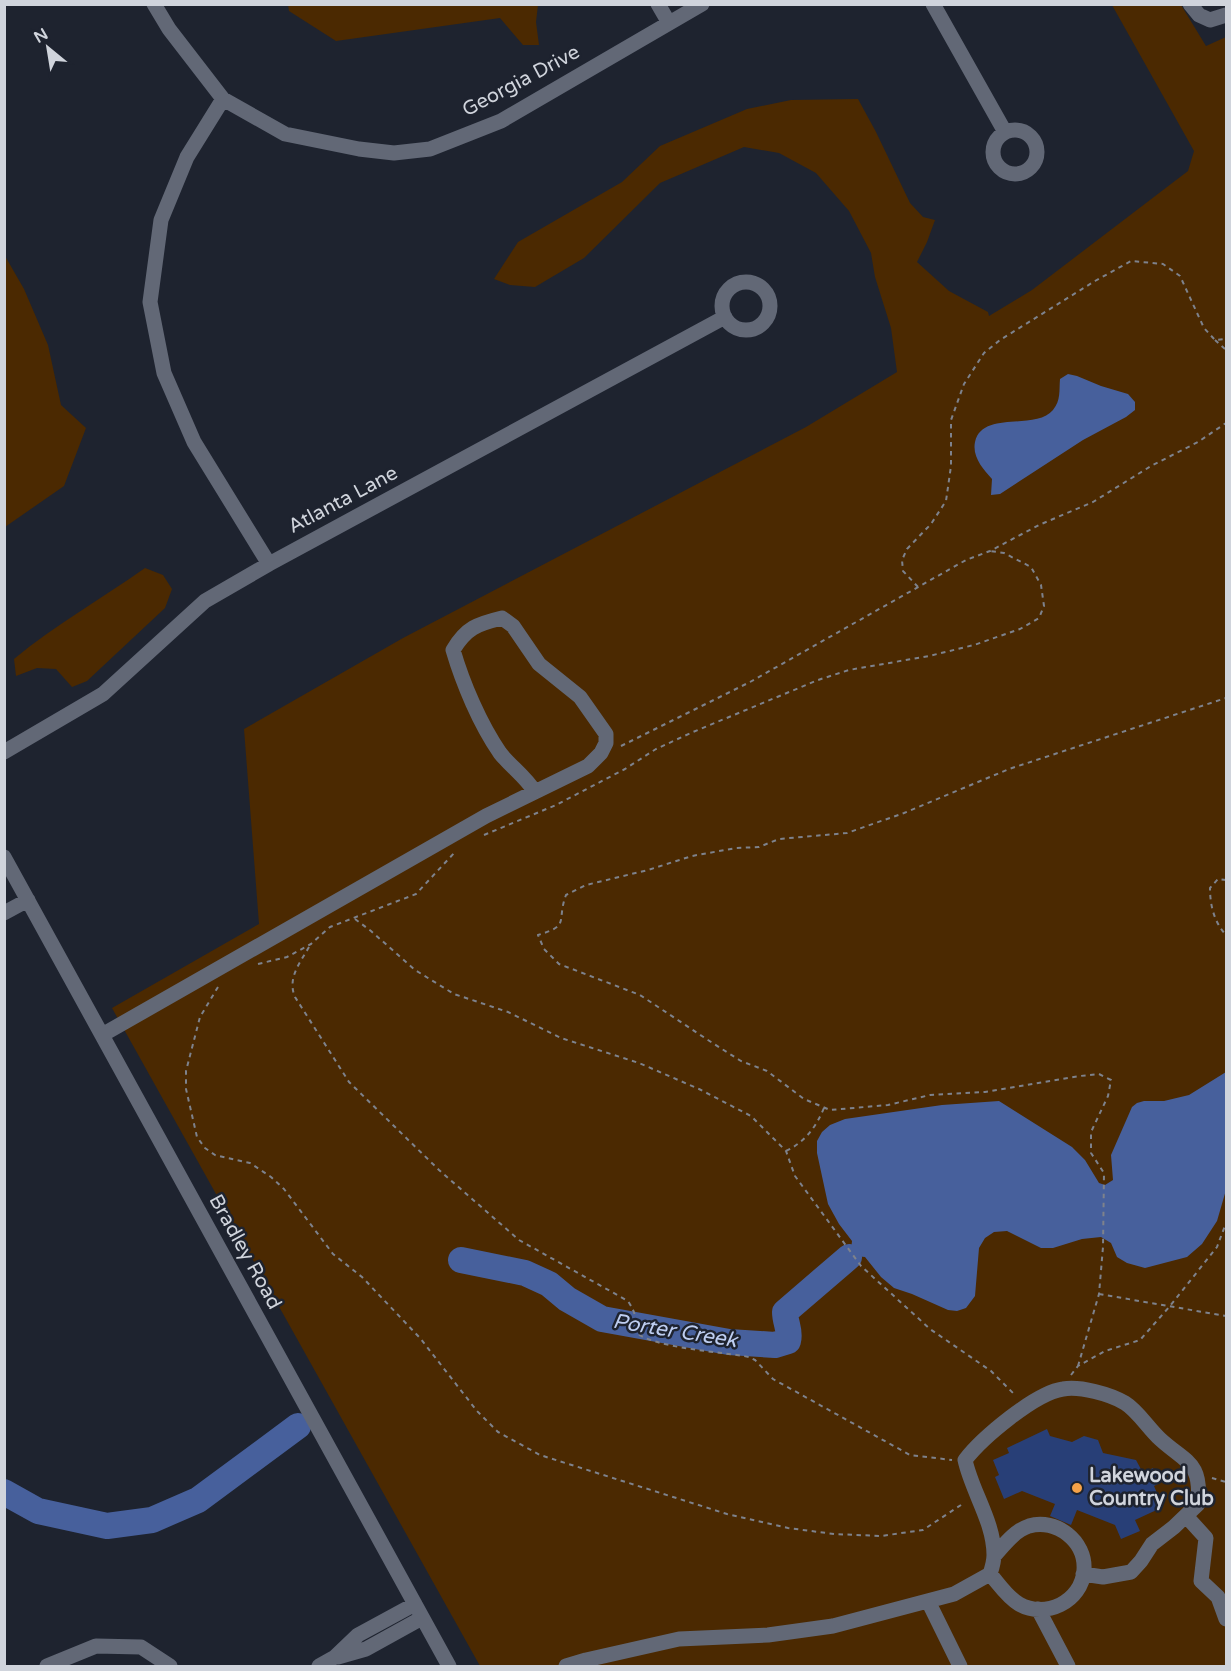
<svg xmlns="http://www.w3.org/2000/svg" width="1231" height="1671" font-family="'Varela Round',sans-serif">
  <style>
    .green { fill: #4b2901 }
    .water { fill: #47609c }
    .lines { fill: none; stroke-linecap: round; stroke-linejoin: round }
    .river { stroke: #47609c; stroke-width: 26 }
    .building { fill: #283f77 }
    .path { stroke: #7e828c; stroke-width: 2; stroke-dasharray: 4.5 4.5; stroke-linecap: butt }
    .minor { stroke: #626876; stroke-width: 15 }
    .poi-dot { fill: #f6a248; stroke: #1e232f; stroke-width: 2 }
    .labels { text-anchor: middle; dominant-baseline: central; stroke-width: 5; stroke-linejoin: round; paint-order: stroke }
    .street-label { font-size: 20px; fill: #d0d4dc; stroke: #1e232f }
    .poi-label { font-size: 20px; font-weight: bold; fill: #d0d4dc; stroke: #1e232f; text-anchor: start }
    .water-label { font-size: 21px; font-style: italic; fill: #becef1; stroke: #1e232f }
  </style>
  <rect width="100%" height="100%" fill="#1e232f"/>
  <!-- green -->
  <path class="green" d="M 288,5 L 538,5 L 536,22 L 539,45 L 523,45 L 500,18 L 336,41 L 289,11 Z
    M 1112,5 L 1181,5 L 1206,46 L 1226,37 L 1226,1666 L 480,1666 L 112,1008 L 259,924 L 244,729 L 403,638 L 806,427 L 897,372 L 891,328 L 875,277 L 871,253 L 849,211 L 816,173 L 779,153 L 744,147 L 660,183 L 584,258 L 535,287 L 510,285 L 494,279 L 518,242 L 622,182 L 660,146 L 747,109 L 791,100 L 858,99 L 876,132 L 910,203 L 923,217 L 935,220 L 927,242 L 917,262 L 949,291 L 988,312 L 989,316 L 1032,290 L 1188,171 L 1194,151 Z
    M 5,256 L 24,289 L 48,345 L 61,405 L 86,428 L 64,486 L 5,527 Z
    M 145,568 L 163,575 L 172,589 L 165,608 L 87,681 L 72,687 L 56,669 L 37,668 L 16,676 L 14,659 C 55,625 101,599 145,568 Z"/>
  <!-- water -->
  <path class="water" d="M 1068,374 L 1077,376 L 1101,386 L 1128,394 L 1135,402 L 1135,410 L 1126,417 L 1083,440 L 1000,494 L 991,495 L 992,479 C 983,469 972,457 975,442 C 982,410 1036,431 1053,410 C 1061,400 1059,391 1060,379 Z
    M 1226,1072 L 1226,1190 L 1217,1221 L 1202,1244 L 1187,1257 L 1145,1268 L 1127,1263 L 1117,1257 L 1111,1243 L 1101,1237 L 1082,1239 L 1053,1248 L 1041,1248 L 1007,1231 L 994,1232 L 985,1238 L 979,1248 L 975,1296 L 966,1308 L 957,1311 L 948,1310 L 912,1294 L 894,1288 L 881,1277 L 865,1257 L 855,1256 L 851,1250 L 852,1241 L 839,1224 L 828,1204 L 817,1153 L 817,1141 L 822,1132 L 830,1125 L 845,1119 L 942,1105 L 999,1101 L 1072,1147 L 1085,1160 L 1099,1183 L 1105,1185 L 1113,1180 L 1111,1155 L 1132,1107 L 1137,1103 L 1144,1101 L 1164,1101 L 1189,1095 Z"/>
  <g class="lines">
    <!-- river -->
    <path class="river" d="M 461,1260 L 525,1273 L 549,1284 L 567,1299 L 602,1319 L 729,1342 L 775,1345 L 788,1341 C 791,1331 785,1323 785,1312 L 849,1257
      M 4,1492 L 38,1511 L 107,1526 L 152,1520 L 198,1500 L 298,1426"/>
  </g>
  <!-- building -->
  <path class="building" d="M 1047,1429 L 1050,1436 L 1072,1442 L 1084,1436 L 1098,1440 L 1103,1453 L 1136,1460 L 1143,1473 L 1153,1468 L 1160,1483 L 1154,1486 L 1163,1507 L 1135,1520 L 1140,1531 L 1121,1539 L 1115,1525 L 1077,1510 L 1071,1525 L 1050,1516 L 1055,1504 L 1022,1491 L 1004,1499 L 995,1477 L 999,1475 L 993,1460 L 1009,1453 L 1007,1448 Z"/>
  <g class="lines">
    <!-- path -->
    <path class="path" d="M 1215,340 L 1226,350
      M 918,587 L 903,571 L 902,560 L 907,549 L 931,524 L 946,501 L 951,466 L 951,420 L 964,384 L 984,353 L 1000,340 L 1095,281 L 1131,261 L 1163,264 L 1180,276 L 1204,328 L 1215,340 L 1226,339
      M 621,746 L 750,682 L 966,560 L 990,551 L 1039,525 L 1093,502 L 1151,466 L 1198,442 L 1226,423
      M 484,835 L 556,805 L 625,769 L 656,749 L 693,732 L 818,680 L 849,670 L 929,656 L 974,645 L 1020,629 L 1039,618 L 1044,606 L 1041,585 L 1031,567 L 1004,553 L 990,551
      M 1226,880 L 1218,879 L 1210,888 C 1210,905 1214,922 1226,935
      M 355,919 L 371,931 L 415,970 L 454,994 L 508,1012 L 561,1038 L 639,1063 L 699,1089 L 751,1116 L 786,1151 L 795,1176 L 861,1266 L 930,1329 L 991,1371 L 1016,1396
      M 309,947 C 300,963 287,978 295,997 L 349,1082 L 439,1170 L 519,1240 L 628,1301 C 635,1312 637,1318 635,1331 C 649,1348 725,1352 749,1357 L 755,1360 L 773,1379 L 910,1455 L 952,1460
      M 258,964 L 287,957 L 311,944 L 330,927 L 416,894 L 456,851
      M 218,987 L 200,1017 L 186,1071 L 186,1089 L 197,1137 L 205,1148 L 215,1155 L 250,1163 L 271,1177 L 284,1189 L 333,1254 L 362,1277 L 420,1338 L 477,1411 L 498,1432 L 540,1455 L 727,1514 L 788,1528 L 834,1534 L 881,1536 L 923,1530 L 964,1503
      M 786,1151 C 805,1142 816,1127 824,1108
      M 1099,1294 L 1226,1316
      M 1078,1366 L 1099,1294 L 1103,1247 L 1104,1173 L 1091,1153 L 1091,1132 L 1108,1096 L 1111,1080 L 1099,1074 L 1080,1076 L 985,1092 L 930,1095 L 888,1105 L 830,1110 L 804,1099 L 767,1071 L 741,1061 L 714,1044 L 640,995 L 559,964 L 544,949 L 538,935 C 571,925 556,922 566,895 L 586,885 L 648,870 L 692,856 L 736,848 L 759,847 L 779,839 L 847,833 L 904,813 L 1009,769 L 1226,698
      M 1071,1375 L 1078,1366 L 1105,1351 L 1140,1340 L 1170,1306 L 1217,1247 L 1226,1223
      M 1212,1478 L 1226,1482"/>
    <!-- minor -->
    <path class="minor" d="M 154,4 L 169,29 L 223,99 L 285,134 L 359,149 L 394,153 L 430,149 L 501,121 L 702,4
      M 658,4 L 669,23
      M 933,4 L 1005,132
      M 1190,4 L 1199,15 L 1210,20 L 1226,15
      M 223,99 L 187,157 L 161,220 L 150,302 L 164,373 L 194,442 L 269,564
      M993 152a22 22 0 1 1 44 0a22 22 0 1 1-44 0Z
      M722 306a24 24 0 1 1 48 0a24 24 0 1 1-48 0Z
      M 4,752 L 103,694 L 205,601 L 269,564 L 725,317
      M 4,857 L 449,1666
      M 4,913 L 28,900
      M 102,1035 L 486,816 L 588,766 L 601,753 L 606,743 L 606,734 L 580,697 L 539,664 L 513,626 L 502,618 C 477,624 466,628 453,650 C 463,684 480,724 500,753 C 511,767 525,776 535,792
      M 1186,1516 L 1206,1538 L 1201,1581 L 1218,1597 L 1226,1619
      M 990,1574 C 999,1584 1007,1597 1019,1604 C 1045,1619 1082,1602 1084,1570 C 1086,1541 1056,1518 1029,1526 C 1014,1531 1004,1545 994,1556
      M 928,1601 L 960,1666
      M 1038,1609 L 1068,1666
      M 338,1657 L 366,1649 L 422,1618
      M 47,1666 L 96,1646 L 141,1647 L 170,1666
      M 319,1666 L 335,1657 L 358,1635 L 415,1604
      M 566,1666 L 586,1660 L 679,1639 L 768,1635 L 833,1626 L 954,1594 L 990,1574 C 992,1568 994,1561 994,1555 C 994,1522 972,1492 965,1460 C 982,1438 1035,1393 1063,1389 C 1080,1386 1110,1394 1125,1403 C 1138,1411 1148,1428 1160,1439 C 1186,1463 1202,1461 1198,1504 L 1174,1527 L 1152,1544 L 1141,1561 L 1131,1572 L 1103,1577 L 1083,1574"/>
  </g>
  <!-- markers -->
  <circle class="poi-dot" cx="1077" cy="1488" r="6"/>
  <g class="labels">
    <!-- street labels -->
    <g class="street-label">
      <text transform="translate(521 81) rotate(-28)">Georgia Drive</text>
      <text transform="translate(343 500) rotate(-28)">Atlanta Lane</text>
      <text transform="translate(245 1252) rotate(61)">Bradley Road</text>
    </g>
    <!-- poi labels -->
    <g class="poi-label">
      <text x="1089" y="1476">Lakewood<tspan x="1089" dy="23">Country Club</tspan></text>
    </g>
    <!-- water labels -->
    <g class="water-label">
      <text transform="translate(675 1331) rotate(9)">Porter Creek</text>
    </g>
  </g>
  <!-- border -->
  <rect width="1231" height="1671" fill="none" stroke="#d0d4dc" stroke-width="12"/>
  <!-- north arrow -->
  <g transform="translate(48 48) rotate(330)" stroke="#1e232f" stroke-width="4.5" paint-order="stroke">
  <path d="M0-4.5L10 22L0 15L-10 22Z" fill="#d0d4dc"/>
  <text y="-9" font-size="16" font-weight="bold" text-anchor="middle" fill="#d0d4dc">N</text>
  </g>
</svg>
